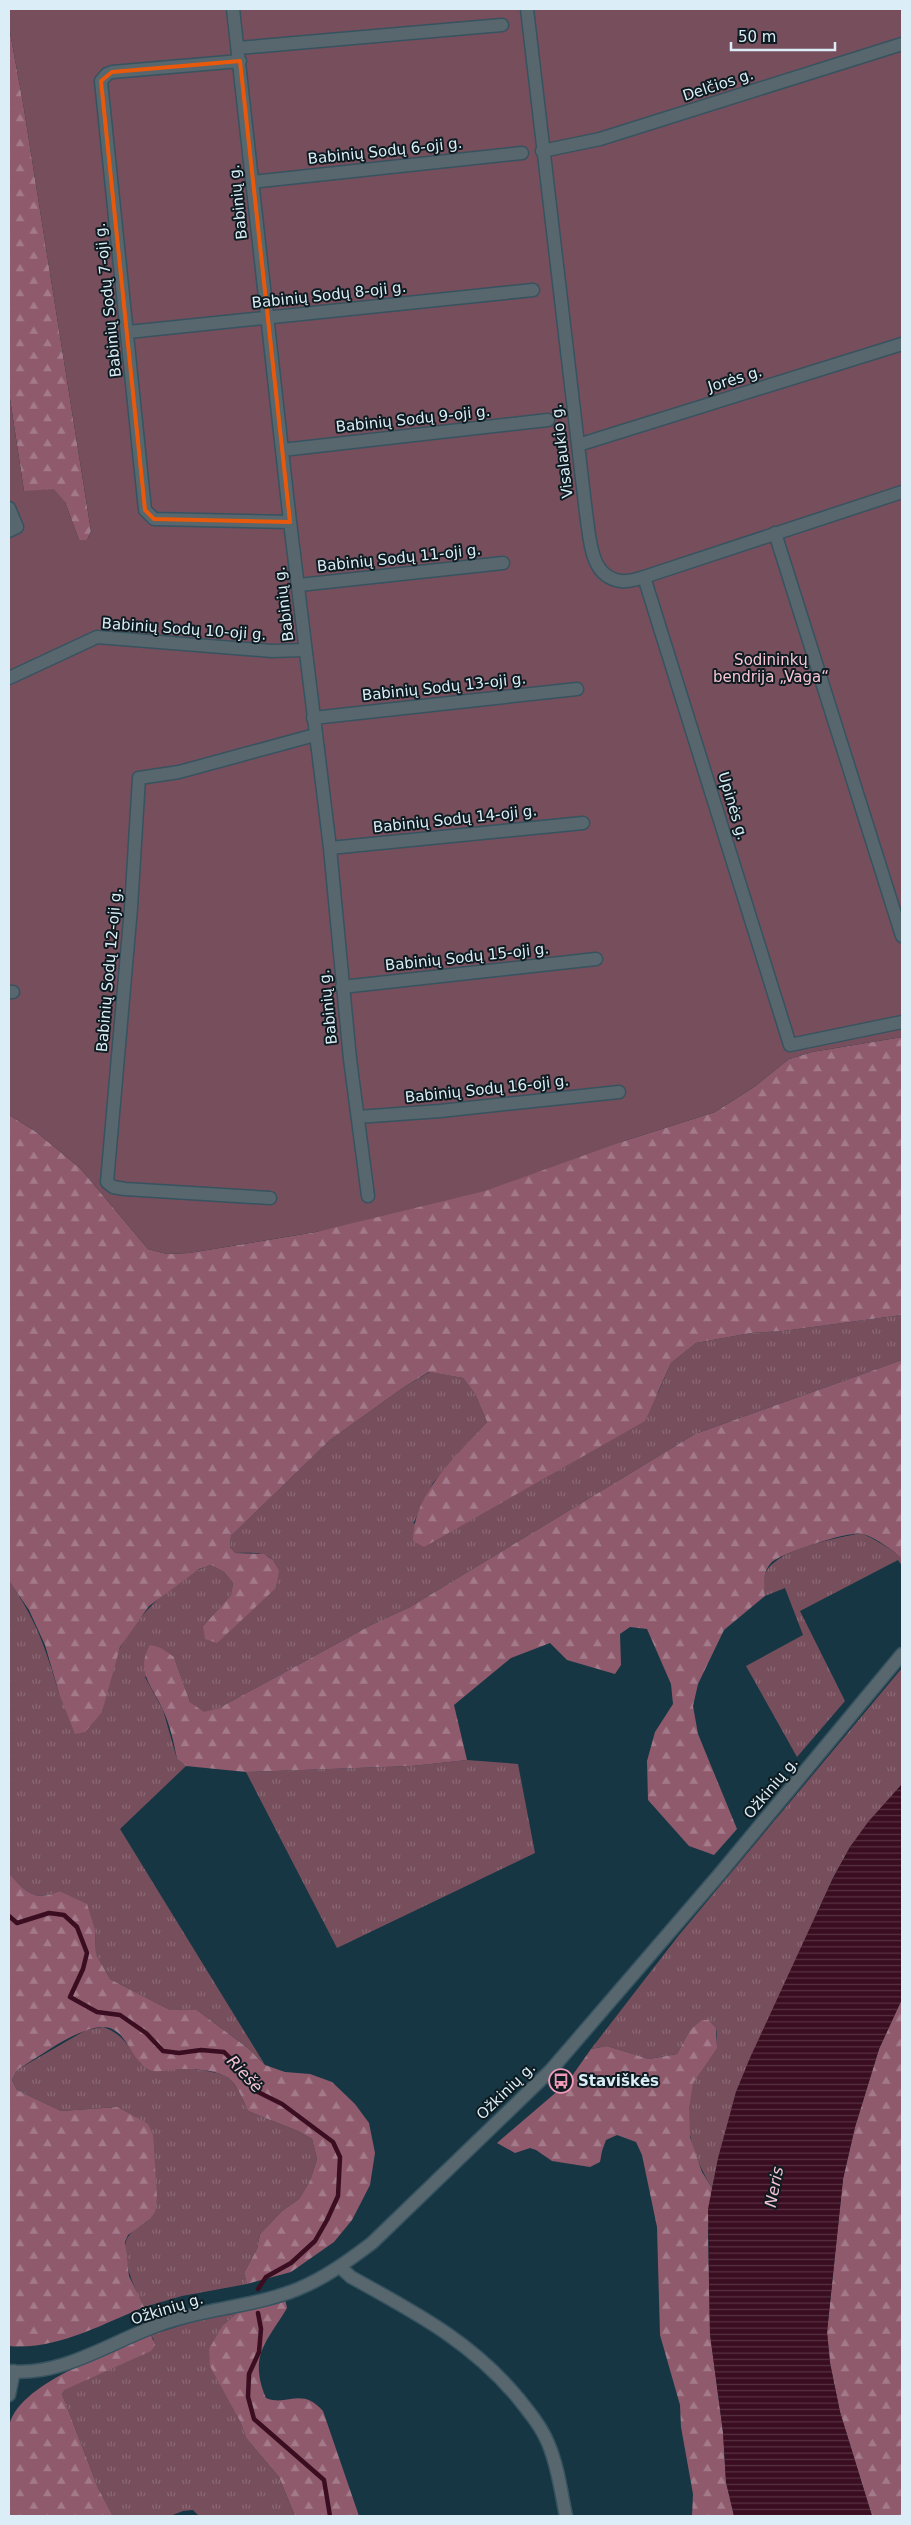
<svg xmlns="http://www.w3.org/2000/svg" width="911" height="2525" font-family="'DejaVu Sans',sans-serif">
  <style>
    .grass { fill: url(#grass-tufts) }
    .forest { fill: url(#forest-firs) }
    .green { fill: #774f5c }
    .water { fill: url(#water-rules) }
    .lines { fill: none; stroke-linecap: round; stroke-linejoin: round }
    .stream { stroke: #3a0e20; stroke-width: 4.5 }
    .minor-casing { stroke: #365360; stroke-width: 15 }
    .minor { stroke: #58666d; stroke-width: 12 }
    .marked { fill: none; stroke: #e8590c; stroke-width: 4; stroke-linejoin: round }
    .labels { text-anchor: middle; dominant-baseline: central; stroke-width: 4; stroke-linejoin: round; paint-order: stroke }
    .street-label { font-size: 15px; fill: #dbedf6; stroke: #0e1c22 }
    .park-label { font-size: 15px; fill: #f8c5d4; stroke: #0e1c22 }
    .poi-label { font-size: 15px; font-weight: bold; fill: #dbedf6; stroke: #0e1c22; text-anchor: start }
    .water-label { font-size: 16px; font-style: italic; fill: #f6c3d2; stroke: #0e1c22 }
  </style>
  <defs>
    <pattern id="grass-tufts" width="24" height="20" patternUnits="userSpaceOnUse" patternTransform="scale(1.25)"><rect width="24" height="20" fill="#774f5c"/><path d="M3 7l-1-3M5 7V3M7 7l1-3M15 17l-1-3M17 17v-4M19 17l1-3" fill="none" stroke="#8a6974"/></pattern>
    <pattern id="forest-firs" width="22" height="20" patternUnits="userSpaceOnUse" patternTransform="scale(1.25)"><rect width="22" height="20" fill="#8f5a6c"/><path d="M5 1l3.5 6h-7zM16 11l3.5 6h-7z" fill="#a37a89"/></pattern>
    <pattern id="water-rules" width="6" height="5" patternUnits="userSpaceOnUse" patternTransform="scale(1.25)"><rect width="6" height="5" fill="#3a0e20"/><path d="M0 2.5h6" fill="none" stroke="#563141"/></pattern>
  </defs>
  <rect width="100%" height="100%" fill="#163644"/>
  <!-- grass -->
  <path class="grass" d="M 902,1315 L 902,1360 L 695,1434 L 410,1607 L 371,1625 L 219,1708 L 204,1713 L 190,1702 L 174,1657 L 145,1677 L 163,1710 L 177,1759 L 186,1766 L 120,1829 L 265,2065 L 249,2049 L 197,2010 L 170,2010 L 110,1979 L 96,1954 L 95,1930 L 59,1891 C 34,1903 25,1891 9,1873 L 9,1581 C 37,1621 45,1647 59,1693 L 102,1712 C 107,1693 112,1662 121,1646 C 137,1616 178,1574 211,1565 L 224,1572 L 233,1583 L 231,1595 L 203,1626 L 276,1588 C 282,1553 265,1552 235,1553 L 230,1547 L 231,1536 L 330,1440 L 404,1387 L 430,1372 L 463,1378 L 475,1394 L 487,1422 L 433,1483 L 413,1524 L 658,1393 L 671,1363 L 696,1343 L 751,1333 L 783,1331 Z
    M 861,1533 C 876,1540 889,1547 902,1559 L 902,1566 L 898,1560 L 800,1611 L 845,1701 L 797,1757 L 746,1666 L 803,1635 L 785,1588 L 765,1596 C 765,1591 762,1582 764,1577 C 773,1548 835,1539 861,1533 Z
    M 902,1668 L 902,1784 L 850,1847 L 833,1878 L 736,2092 L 712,2188 C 693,2157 680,2119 693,2083 C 701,2060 722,2056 716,2028 L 709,2020 L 690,2030 L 677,2054 L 649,2059 L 607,2046 L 591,2049 L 679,1935 Z
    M 467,1760 L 518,1764 L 535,1853 L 337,1948 L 246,1772 L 412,1766 Z
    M 103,2027 C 122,2033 130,2048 141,2064 C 157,2066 217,2069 227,2077 C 237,2084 243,2100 248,2111 L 298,2131 L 312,2139 L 317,2159 L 310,2181 L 299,2199 L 282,2211 L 260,2234 L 257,2249 L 244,2273 L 247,2284 L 182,2296 L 144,2307 C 136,2293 118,2252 128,2237 C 132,2230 143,2225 149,2220 L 117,2107 L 61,2111 L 17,2090 L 12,2080 L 17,2070 L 86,2030 Z
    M 239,2311 L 223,2325 L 240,2421 L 246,2438 L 279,2477 L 295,2516 L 199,2516 L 193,2510 L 183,2511 L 170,2516 L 113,2516 L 98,2488 L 62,2394 L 63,2390 L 154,2340 L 151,2335 L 202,2319 Z"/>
  <!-- forest -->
  <path class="forest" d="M 9,27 L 23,103 L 91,531 L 87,540 L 79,540 L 65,502 L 24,491 L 9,392 Z
    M 902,1037 L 902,1315 L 783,1331 L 751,1333 L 696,1343 L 671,1363 L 645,1421 L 424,1547 L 413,1541 C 413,1493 457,1456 487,1422 L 475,1394 L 463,1378 L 429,1372 L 404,1387 L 330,1440 L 231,1536 L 230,1547 L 235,1553 L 264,1554 L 273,1560 L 279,1571 L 276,1588 L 217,1643 L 205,1639 L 203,1626 L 231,1595 L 233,1583 L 224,1572 L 211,1565 L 199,1569 L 149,1606 L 120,1647 L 102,1712 L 85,1732 L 75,1734 L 59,1693 L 45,1645 L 29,1610 L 9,1581 L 9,1115 L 35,1131 L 80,1168 L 148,1249 L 167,1254 L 189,1253 L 316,1232 L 624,1141 L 715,1112 L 754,1087 L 789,1059 L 812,1052 Z
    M 902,1360 L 902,1559 C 891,1549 878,1539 863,1534 C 851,1530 781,1553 771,1563 C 762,1573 764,1584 765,1596 L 724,1630 L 698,1684 L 693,1706 L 698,1734 L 737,1829 L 714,1855 L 689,1846 L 648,1800 L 647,1761 L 655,1732 L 673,1704 L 671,1684 L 647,1629 L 630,1627 L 620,1634 L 621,1665 L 615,1674 L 567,1660 L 550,1643 L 511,1658 L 454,1705 L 467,1760 L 412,1766 L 246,1772 L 186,1766 L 177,1759 C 174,1743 170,1725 163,1710 C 152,1685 135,1672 150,1645 L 161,1648 L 174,1657 L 190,1702 L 204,1712 L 219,1708 L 371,1625 L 410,1607 L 695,1434 Z
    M 9,1873 C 25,1891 34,1903 59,1891 L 87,1904 L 95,1930 L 96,1954 L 110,1979 L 170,2010 L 197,2010 L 249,2049 L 265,2065 L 285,2072 L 310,2074 L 332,2082 L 355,2104 L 369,2123 L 375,2153 L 370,2185 L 352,2220 L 334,2242 L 291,2272 L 247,2284 L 244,2273 L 257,2249 L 260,2234 L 282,2211 L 299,2199 L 310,2181 L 317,2159 L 312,2139 L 298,2131 L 248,2111 C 243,2100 236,2081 225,2076 C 212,2069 191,2069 177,2069 C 169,2070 157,2073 150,2070 C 130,2062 127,2025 101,2027 C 75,2029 39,2057 17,2070 L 12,2080 L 17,2090 L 61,2111 L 117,2107 L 148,2124 L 153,2135 L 157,2197 L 155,2212 L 149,2220 L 128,2235 L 125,2242 L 129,2276 L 144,2307 C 103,2324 54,2351 9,2346 Z
    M 902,1999 L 902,2516 L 872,2516 L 840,2412 L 830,2363 L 827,2332 L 843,2179 L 855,2127 L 879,2049 Z
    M 702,2020 L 709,2020 L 716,2028 L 717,2048 L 693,2083 L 689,2108 L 690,2137 L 702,2172 L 712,2188 L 708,2231 L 710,2334 L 723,2432 L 726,2482 L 734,2516 L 692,2516 L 693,2494 L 681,2427 L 680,2405 L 660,2335 L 657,2227 L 642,2155 L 636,2142 L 617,2135 L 606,2140 L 602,2151 L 600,2162 L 590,2167 L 552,2161 L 536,2150 L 530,2148 L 515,2153 L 497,2143 L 567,2083 L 591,2049 L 607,2046 L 649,2059 L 677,2054 L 690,2030 Z
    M 285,2299 L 287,2308 C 267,2342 248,2355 266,2398 C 288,2407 301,2386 323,2411 L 359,2516 L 295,2516 L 279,2477 L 246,2438 L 240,2421 L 210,2366 L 209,2349 L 223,2325 L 239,2311 Z
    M 151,2335 L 155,2345 L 151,2351 L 64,2390 L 62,2394 L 98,2488 L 113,2516 L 9,2516 C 9,2488 5,2457 9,2428 C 14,2384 115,2351 151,2335 Z"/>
  <!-- green -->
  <path class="green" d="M 9,9 L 902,9 L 902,1037 L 812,1052 L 789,1059 L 754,1087 L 715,1112 L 624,1141 L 485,1191 L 316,1232 L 189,1253 L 167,1254 L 148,1249 L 80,1168 L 35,1131 L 9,1115 L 9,392 L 24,491 L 54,489 L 65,502 L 79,540 L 87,540 L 91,531 L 23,103 L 9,27 Z"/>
  <!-- water -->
  <path class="water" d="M 902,1784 L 902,1999 L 879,2049 L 855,2127 L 843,2179 L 827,2332 L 830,2363 L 840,2412 L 872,2516 L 734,2516 L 726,2482 L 723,2432 L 710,2334 L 708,2209 L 718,2158 L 736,2092 L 749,2060 L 833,1878 L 850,1847 L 868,1822 Z"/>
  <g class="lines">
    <!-- stream -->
    <path class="stream" d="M 9,1916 L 17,1923 L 49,1913 L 64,1915 L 77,1927 L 87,1953 L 83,1969 L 70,1997 L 97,2012 L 120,2015 L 146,2033 L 163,2051 L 179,2053 L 201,2050 L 224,2052 L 241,2069 L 256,2091 L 282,2104 L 333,2142 L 340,2157 L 338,2196 L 327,2220 L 315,2241 L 291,2263 L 266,2277 L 258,2289
      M 258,2313 L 261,2329 L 259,2352 L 249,2374 L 248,2397 L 254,2419 L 324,2480 L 330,2516"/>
    <!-- minor casing -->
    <g class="minor-casing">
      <path id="minor" d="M 233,9 L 290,522 L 330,848 L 350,1059 L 368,1196
        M 527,9 L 586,513 C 590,537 589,577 621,581 C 628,582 637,579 644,577 L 902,492
        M 238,48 L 502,25
        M 240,61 L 112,72 L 107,74 L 101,81 L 145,510 L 154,519 L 290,522
        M 542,151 L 600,139 L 902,44
        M 252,182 L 522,153
        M 128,332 L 533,290
        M 578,445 L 902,344
        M 282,450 L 548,420
        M 9,508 L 17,527 L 9,531
        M 775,533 L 902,936
        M 644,577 L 790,1045 L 902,1022
        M 299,585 L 503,563
        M 9,678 L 97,637 L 272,651 L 305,650
        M 313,718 L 577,689
        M 330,848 L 583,823
        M 342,987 L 596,959
        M 9,992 L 13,992
        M 358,1117 L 440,1111 L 619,1092
        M 270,1198 L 125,1189 L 113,1187 L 107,1182 L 131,908 L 139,778 L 179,772 L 315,735
        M 340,2267 L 351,2277 C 414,2312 471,2341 518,2398 C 529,2412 541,2426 548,2443 C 558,2466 561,2492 566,2516
        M 9,2371 C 62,2377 112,2341 161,2324 C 205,2308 254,2307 298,2289 C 325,2278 348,2261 372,2243 L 551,2070 L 718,1876 L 902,1654
        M 9,2395 L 14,2371"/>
    </g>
    <!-- minor -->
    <use href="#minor" class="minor"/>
  </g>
  <!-- marked area -->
  <path class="marked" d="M 240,61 L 290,522 L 154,519 L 145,510 L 101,81 L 112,72 Z"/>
  <!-- icons -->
  <defs>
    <g id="bus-ring" transform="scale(1.25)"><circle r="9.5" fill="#0e1c22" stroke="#f09ab7" stroke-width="1.5"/><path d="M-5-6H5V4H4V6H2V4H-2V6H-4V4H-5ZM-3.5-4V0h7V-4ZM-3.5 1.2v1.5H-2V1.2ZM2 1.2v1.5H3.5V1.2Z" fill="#f09ab7"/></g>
  </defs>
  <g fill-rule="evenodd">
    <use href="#bus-ring" x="561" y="2081"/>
  </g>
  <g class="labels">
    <!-- street labels -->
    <g class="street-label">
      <text transform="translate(718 85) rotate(-18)">Delčios g.</text>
      <text transform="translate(385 151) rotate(-6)">Babinių Sodų 6-oji g.</text>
      <text transform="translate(238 202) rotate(-96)">Babinių g.</text>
      <text transform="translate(329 295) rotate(-6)">Babinių Sodų 8-oji g.</text>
      <text transform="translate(108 300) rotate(-96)">Babinių Sodų 7-oji g.</text>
      <text transform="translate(735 379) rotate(-17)">Jorės g.</text>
      <text transform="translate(413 419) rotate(-6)">Babinių Sodų 9-oji g.</text>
      <text transform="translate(562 451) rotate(-97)">Visalaukio g.</text>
      <text transform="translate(399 558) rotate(-6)">Babinių Sodų 11-oji g.</text>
      <text transform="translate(284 604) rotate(-97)">Babinių g.</text>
      <text transform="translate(184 629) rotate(4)">Babinių Sodų 10-oji g.</text>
      <text transform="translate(444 687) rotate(-6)">Babinių Sodų 13-oji g.</text>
      <text transform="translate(733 806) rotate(73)">Upinės g.</text>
      <text transform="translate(455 819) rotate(-6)">Babinių Sodų 14-oji g.</text>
      <text transform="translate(467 957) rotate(-6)">Babinių Sodų 15-oji g.</text>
      <text transform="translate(109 970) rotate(-85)">Babinių Sodų 12-oji g.</text>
      <text transform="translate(328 1007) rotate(-96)">Babinių g.</text>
      <text transform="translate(487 1089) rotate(-6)">Babinių Sodų 16-oji g.</text>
      <text transform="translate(771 1788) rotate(-50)">Ožkinių g.</text>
      <text transform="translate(506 2091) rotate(-44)">Ožkinių g.</text>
      <text transform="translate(167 2309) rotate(-17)">Ožkinių g.</text>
    </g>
    <!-- park labels -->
    <g class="park-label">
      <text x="771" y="660">Sodininkų<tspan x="771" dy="17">bendrija „Vaga“</tspan></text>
    </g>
    <!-- poi labels -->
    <g class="poi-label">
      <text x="578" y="2081">Staviškės</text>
    </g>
    <!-- water labels -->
    <g class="water-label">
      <text transform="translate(245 2074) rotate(47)">Riešė</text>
      <text transform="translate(774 2187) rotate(-79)">Neris</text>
    </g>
  </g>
  <!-- border -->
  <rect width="911" height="2525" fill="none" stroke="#dbedf6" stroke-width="20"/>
  <!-- scale -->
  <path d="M731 42v8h104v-8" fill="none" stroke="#dbedf6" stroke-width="2.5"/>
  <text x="738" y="42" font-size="15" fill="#dbedf6" stroke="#0e1c22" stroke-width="4" paint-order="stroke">50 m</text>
</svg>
